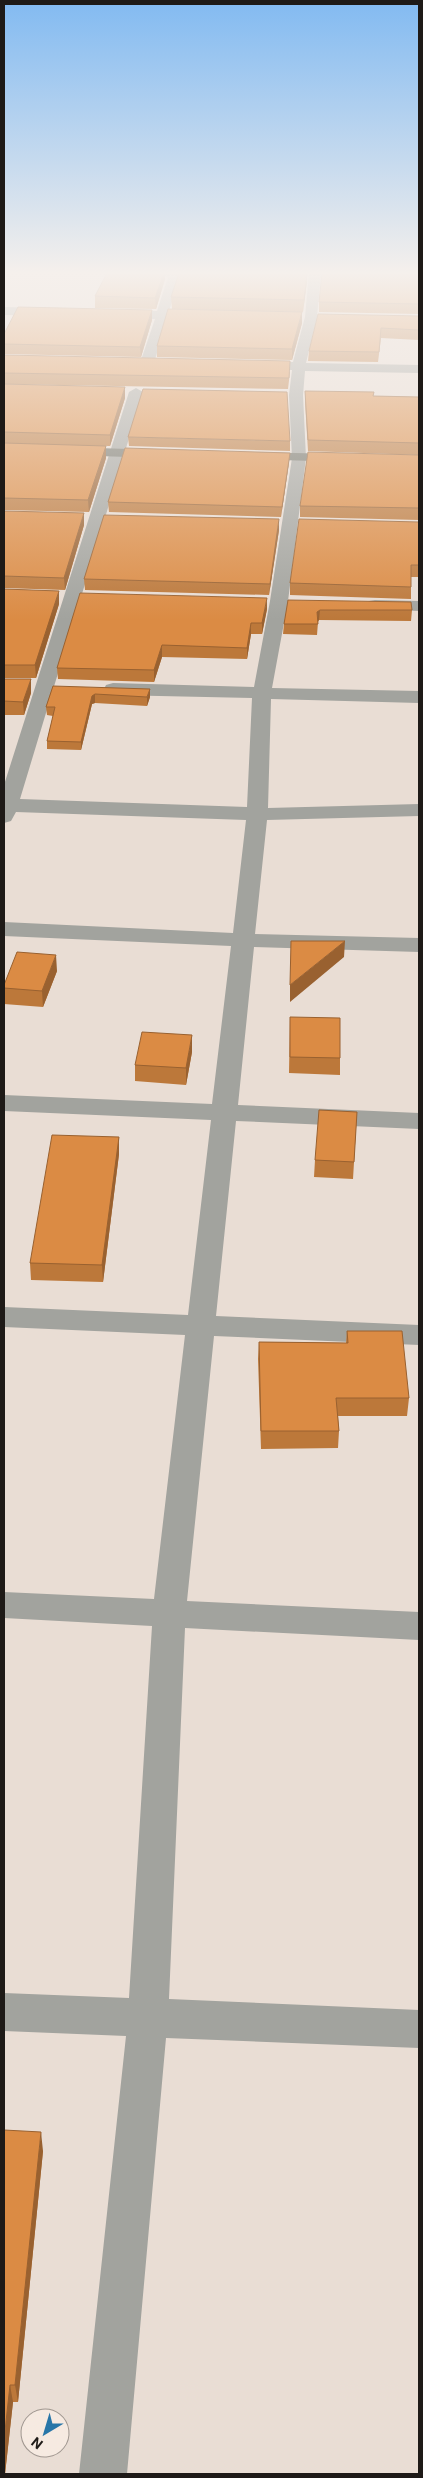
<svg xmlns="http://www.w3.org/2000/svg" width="423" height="2478" font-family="Roboto,sans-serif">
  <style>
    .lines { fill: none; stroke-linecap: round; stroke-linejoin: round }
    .minor { fill: #a2a39e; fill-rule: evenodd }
    .major { fill: #707167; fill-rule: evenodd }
    .wall { fill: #bc783a }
    .shaded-wall { fill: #996130 }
    .building { fill: #db8b44; stroke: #996130 }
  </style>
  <rect width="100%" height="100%" fill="#e9ddd4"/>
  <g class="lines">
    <!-- minor -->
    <path class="minor" d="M 151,273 L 221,274 L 215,278 L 180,277 L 169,311 L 203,312 L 209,316 L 203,320 L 167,319 L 154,363 L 147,367 L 140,363 L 155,319 L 116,318 L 110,314 L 116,310 L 157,311 L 168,277 L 157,277 Z
      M 309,273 L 321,273 L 317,317 L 306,363 L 419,365 L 419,373 L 305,371 L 303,395 L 306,458 L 288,601 L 272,688 L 419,691 L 419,703 L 271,699 L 268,808 L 419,804 L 419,816 L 267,820 L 255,934 L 419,938 L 419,952 L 254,947 L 238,1105 L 419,1113 L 419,1129 L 236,1121 L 216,1316 L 419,1325 L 419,1345 L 214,1336 L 187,1601 L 419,1612 L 419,1640 L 185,1628 L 169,1999 L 419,2010 L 419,2048 L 166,2038 L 127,2474 L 79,2474 L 126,2036 L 4,2031 L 4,1993 L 129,1998 L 152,1626 L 4,1618 L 4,1592 L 154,1599 L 185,1335 L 4,1327 L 4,1307 L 188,1315 L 211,1120 L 4,1111 L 4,1095 L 212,1104 L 231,946 L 4,936 L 4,922 L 233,933 L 246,820 L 16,812 L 11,821 L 4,823 L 4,785 L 129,392 L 136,388 L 143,392 L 20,799 L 247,807 L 252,698 L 113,695 L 106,693 L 104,689 L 106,685 L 113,683 L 254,687 L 270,601 L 292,458 L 289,395 L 292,370 L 281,370 L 274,366 L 281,362 L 293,362 L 305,317 Z
      M 4,307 L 53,308 L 59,312 L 53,316 L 4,315 Z
      M 375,600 L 419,601 L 419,611 L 369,609 L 366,605 L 369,601 Z"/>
    <!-- major -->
    <path class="major" d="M 4,445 L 160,450 L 167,454 L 160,458 L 4,453 Z
      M 253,452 L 419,456 L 419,464 L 248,459 L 246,456 L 248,453 Z"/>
  </g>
  <!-- wall -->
  <path class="wall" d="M 419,273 L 419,315 L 419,314 L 319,312 L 319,302 Z
    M 165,279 L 156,309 L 95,308 L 95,296 Z
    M 307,281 L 303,312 L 172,309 L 171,297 Z
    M 152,310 L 152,320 L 141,357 L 4,354 L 4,344 Z
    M 419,316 L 419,340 L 381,338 L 378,362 L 308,361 L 309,351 Z
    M 302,323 L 292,360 L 157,357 L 157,346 Z
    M 4,355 L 290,372 L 288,389 L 4,384 Z
    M 4,384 L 125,398 L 110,446 L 47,445 L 106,446 L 106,458 L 89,512 L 4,510 Z
    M 305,391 L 374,396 L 419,397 L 419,521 L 419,520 L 300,517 L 300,506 L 419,455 L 308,451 L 305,402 Z
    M 128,437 L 290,441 L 290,451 L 129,446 Z
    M 289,462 L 281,517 L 109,512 L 108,502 Z
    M 4,511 L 84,525 L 65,590 L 4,588 Z
    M 419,522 L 419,577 L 411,577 L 411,599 L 290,595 L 290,583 Z
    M 279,530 L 269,595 L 85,590 L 84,579 Z
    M 4,589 L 59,591 L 59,604 L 36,678 L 4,678 Z
    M 288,600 L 412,610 L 411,621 L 319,620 L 318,622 L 317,635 L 283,634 L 284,624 Z
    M 267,609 L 262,634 L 251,634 L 247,659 L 162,657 L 154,682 L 58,679 L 57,668 Z
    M 4,679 L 31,693 L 24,715 L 4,715 Z
    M 53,686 L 150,697 L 147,706 L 95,703 L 92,704 L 81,750 L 47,749 L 47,741 L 53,716 L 47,715 L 46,707 Z
    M 57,971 L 43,1007 L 4,1004 L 4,985 Z
    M 290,1017 L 340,1058 L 340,1075 L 289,1073 Z
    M 192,1052 L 186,1085 L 135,1081 L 135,1065 Z
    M 357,1112 L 353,1179 L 314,1177 L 315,1160 Z
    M 119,1137 L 119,1154 L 103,1282 L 31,1280 L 30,1263 Z
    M 347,1331 L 409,1398 L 407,1416 L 338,1416 L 339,1431 L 338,1448 L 261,1449 L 258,1359 L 259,1342 L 346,1343 Z
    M 4,2130 L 43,2151 L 18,2402 L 13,2402 L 5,2474 Z"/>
  <!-- shaded-wall -->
  <path class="shaded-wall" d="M 164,273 L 165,273 L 165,279 L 156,309 L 155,298 Z
    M 307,273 L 307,281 L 303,312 L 304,300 Z
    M 152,310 L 152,320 L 141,357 L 140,347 Z
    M 302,312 L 302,323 L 292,360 L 292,349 Z
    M 125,387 L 125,398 L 110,446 L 110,435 Z
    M 106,446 L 106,458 L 89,512 L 88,500 Z
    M 290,453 L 289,462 L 281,517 L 282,507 Z
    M 84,513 L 84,525 L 65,590 L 64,578 Z
    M 279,519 L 279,530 L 269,595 L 270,584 Z
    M 59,591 L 59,604 L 36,678 L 35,665 Z
    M 267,598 L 267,609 L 262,634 L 262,623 Z
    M 320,610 L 319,620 L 317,622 L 317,612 Z
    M 251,623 L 251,634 L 247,659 L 247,648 Z
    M 162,645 L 162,657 L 154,682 L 154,670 Z
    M 31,679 L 31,693 L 24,715 L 23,702 Z
    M 150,689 L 150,697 L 147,706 L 147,697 Z
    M 95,694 L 95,703 L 92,704 L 81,750 L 81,742 L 92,696 Z
    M 345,941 L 344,957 L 290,1002 L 290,985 Z
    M 56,955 L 57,971 L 43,1007 L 42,991 Z
    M 192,1035 L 192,1052 L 186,1085 L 186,1068 Z
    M 119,1137 L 119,1154 L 103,1282 L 102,1265 Z
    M 41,2132 L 43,2151 L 18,2402 L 15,2385 Z
    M 10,2385 L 13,2402 L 5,2474 L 4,2474 L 4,2440 Z"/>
  <!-- building -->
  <path class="building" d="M 107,273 L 164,273 L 155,298 L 95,296 Z
    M 179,273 L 307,273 L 304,300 L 171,297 Z
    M 322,273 L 419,273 L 419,304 L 319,302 Z
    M 18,307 L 152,310 L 140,347 L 4,344 L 4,334 Z
    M 168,309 L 302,312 L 292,349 L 157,346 Z
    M 318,314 L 419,316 L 419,330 L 381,328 L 379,352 L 309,351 Z
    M 4,355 L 290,361 L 289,378 L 4,373 Z
    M 4,384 L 125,387 L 110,435 L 4,432 Z
    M 143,389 L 287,392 L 290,441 L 128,437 Z
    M 305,391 L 374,392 L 373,396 L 419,397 L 419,443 L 308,440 Z
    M 4,443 L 106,446 L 88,500 L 4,498 Z
    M 125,448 L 290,453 L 282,507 L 108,502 Z
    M 308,452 L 419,455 L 419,508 L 300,506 Z
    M 4,511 L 84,513 L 64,578 L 4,576 Z
    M 104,515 L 279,519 L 270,584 L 84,579 Z
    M 299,519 L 419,522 L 419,565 L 411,565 L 411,587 L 290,583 Z
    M 4,589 L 59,591 L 35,665 L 4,665 Z
    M 80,593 L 267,598 L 262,623 L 251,623 L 247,648 L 162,645 L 154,670 L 57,668 Z
    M 288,600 L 411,602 L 412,610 L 320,610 L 317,612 L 318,624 L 284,624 Z
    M 4,679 L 31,679 L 23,702 L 4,701 Z
    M 53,686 L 150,689 L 147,697 L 95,694 L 92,696 L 81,742 L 47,741 L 55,707 L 46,707 Z
    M 291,941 L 345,941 L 290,985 Z
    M 17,952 L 56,955 L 42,991 L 4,988 L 4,985 Z
    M 290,1017 L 340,1018 L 340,1058 L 290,1057 Z
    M 142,1032 L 192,1035 L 186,1068 L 135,1065 Z
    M 319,1110 L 357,1112 L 354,1162 L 315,1160 Z
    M 52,1135 L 119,1137 L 102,1265 L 30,1263 Z
    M 347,1331 L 402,1331 L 409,1398 L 336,1398 L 339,1431 L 261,1431 L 259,1342 L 348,1343 Z
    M 4,2130 L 41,2132 L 15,2385 L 10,2385 L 4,2440 Z"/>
  <!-- sky -->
  <linearGradient id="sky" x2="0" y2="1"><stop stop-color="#82baf1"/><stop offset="0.44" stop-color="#f5f0ec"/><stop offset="1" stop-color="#f5f0ec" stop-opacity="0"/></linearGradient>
  <rect width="423" height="620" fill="url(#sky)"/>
  <!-- border -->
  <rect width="423" height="2478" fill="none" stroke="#1e1a17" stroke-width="10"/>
  <!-- north arrow -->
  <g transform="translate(45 2433) rotate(218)"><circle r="24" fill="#f6eae1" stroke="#a09790"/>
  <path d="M0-4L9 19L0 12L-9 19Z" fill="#2876a8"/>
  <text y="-8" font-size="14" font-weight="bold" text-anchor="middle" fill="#1e1a17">N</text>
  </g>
</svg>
